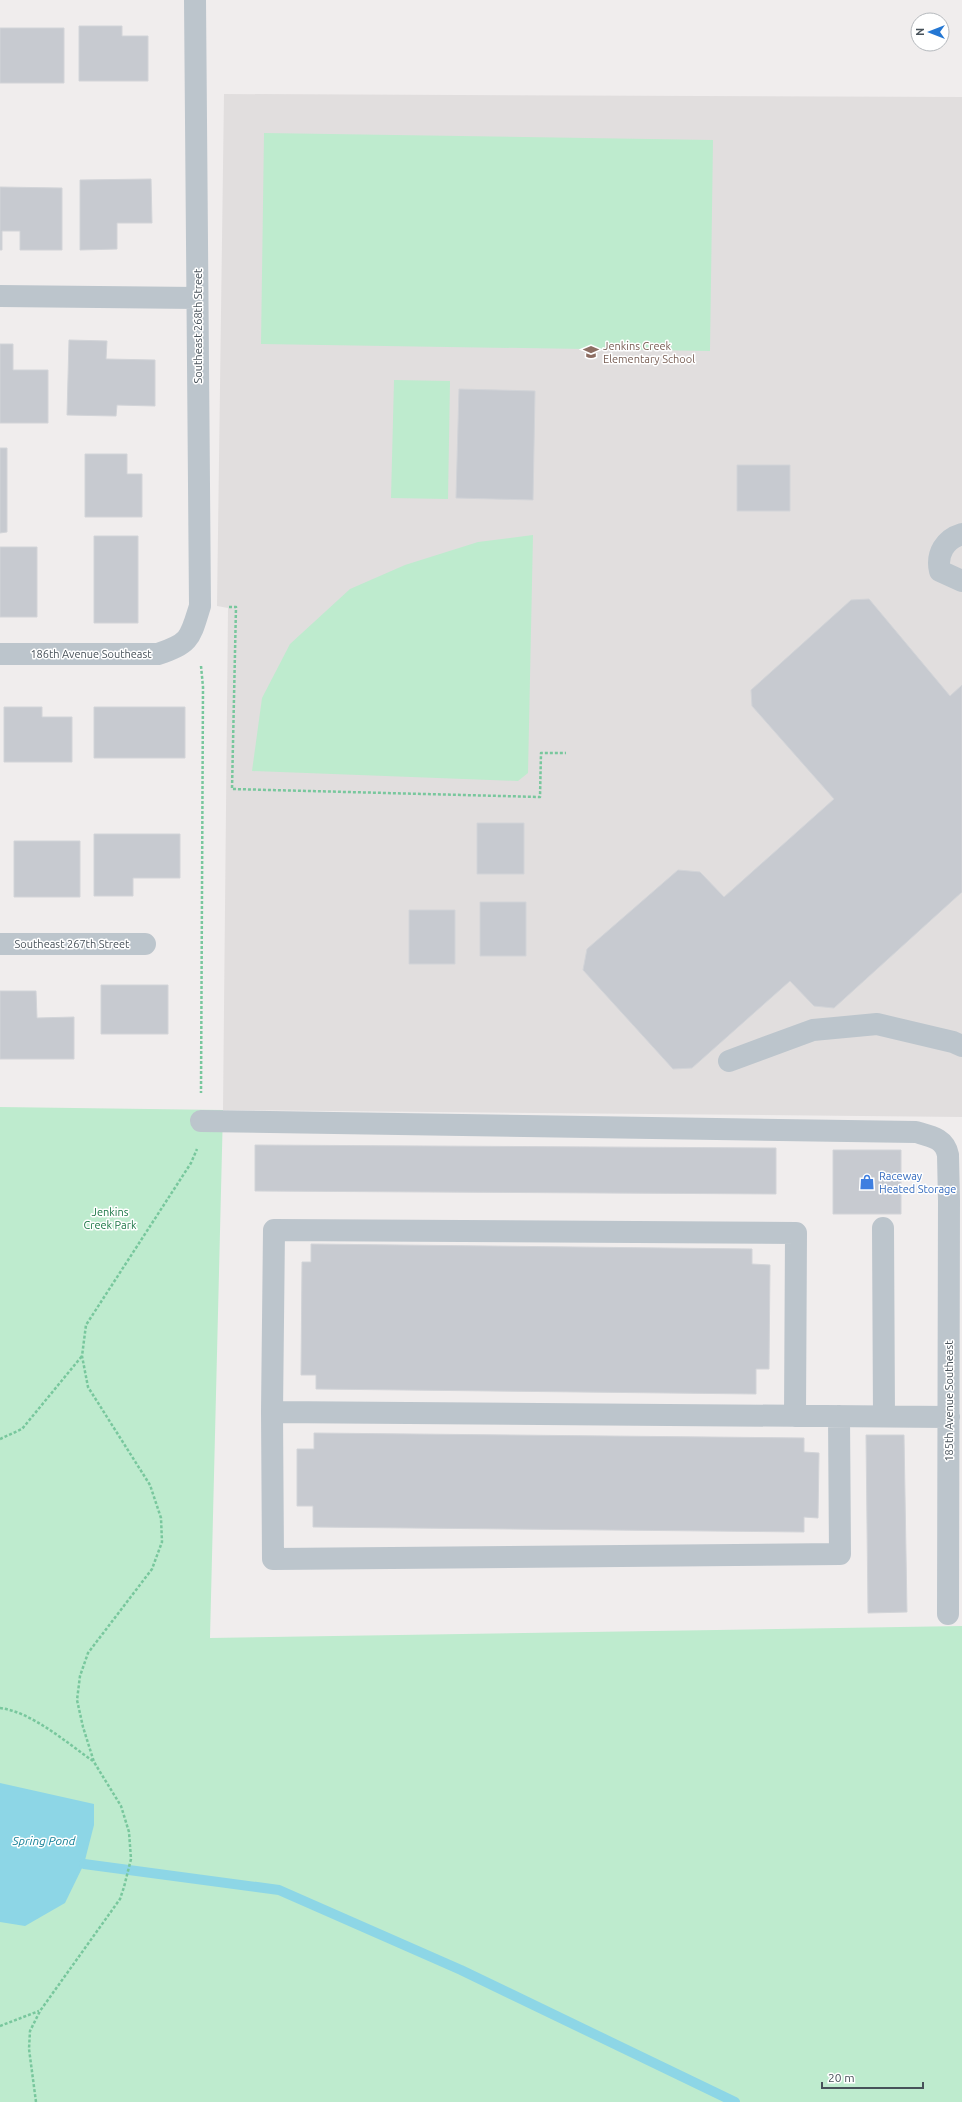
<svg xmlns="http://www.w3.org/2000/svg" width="962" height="2102" font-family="Ubuntu,sans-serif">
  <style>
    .education { fill: #e1dede }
    .green { fill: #beebce }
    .water { fill: #8dd6e6 }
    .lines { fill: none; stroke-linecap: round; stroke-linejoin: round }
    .stream { stroke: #8dd6e6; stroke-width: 10 }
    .building { fill: #c7cad0; stroke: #d2d4d8 }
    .path { stroke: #78c79d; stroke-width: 2.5; stroke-dasharray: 3 2; stroke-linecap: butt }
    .minor { stroke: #bcc5cc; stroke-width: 22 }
    .labels { text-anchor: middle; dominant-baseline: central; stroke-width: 3; stroke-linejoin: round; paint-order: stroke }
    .street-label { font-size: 11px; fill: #475159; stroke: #fff }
    .education-label { font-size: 11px; fill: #785e54; stroke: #fff; text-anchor: start }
    .shop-label { font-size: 11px; fill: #366cbe; stroke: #fff; text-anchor: start }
    .park-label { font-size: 11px; fill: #1c7646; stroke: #fff }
    .water-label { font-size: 12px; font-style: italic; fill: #158097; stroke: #fff }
  </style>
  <rect width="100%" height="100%" fill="#f0eded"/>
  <!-- education -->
  <path class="education" d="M 224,94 L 962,97 L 962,1117 L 223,1110 L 228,608 L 217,606 Z"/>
  <!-- green -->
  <path class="green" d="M 264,133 L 713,140 L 710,351 L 261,344 Z
    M 394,380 L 450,381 L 448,499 L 391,498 Z
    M 533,535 L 528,773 L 518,781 L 252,771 L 262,698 L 290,644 L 350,589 L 405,565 L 478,542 Z
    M 0,1107 L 223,1110 L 210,1638 L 962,1626 L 962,2102 L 0,2102 Z"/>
  <!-- water -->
  <path class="water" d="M 0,1783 L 94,1804 L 94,1825 L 84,1864 L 65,1903 L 25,1926 L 0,1922 Z"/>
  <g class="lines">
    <!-- stream -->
    <path class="stream" d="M 84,1864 L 279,1890 L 461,1970 L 735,2102"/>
  </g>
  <!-- building -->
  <path class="building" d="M 79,26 L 122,26 L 122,36 L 148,36 L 148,81 L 79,81 Z
    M 0,28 L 64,28 L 64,83 L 0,83 Z
    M 151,179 L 152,223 L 117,223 L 117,249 L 80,250 L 80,180 Z
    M 0,187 L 62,188 L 62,250 L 20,250 L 20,231 L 2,231 L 2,250 L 0,250 Z
    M 69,340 L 107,341 L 106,359 L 155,360 L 155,406 L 117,405 L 116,416 L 67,415 Z
    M 0,344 L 13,344 L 13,370 L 48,370 L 48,423 L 0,423 Z
    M 459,389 L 535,391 L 533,500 L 456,498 Z
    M 0,448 L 7,448 L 7,532 L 0,533 Z
    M 85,454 L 127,454 L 127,474 L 142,474 L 142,517 L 85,517 Z
    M 737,465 L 790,465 L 790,511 L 737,511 Z
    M 94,536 L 138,536 L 138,623 L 94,623 Z
    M 0,547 L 37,547 L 37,617 L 0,617 Z
    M 869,599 L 950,696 L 962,685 L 962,892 L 834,1008 L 814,1006 L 790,981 L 692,1068 L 673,1069 L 583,970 L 587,949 L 678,870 L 700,872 L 724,897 L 834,799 L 752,706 L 751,690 L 851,600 Z
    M 4,707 L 42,707 L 42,717 L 72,717 L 72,762 L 4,762 Z
    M 94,707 L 185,707 L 185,758 L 94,758 Z
    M 477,823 L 524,823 L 524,874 L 477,874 Z
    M 94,834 L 180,834 L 180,878 L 133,878 L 133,896 L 94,896 Z
    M 14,841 L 80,841 L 80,897 L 14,897 Z
    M 480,902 L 526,902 L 526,956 L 480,956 Z
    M 409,910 L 455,910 L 455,964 L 409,964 Z
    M 101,985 L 168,985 L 168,1034 L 101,1034 Z
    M 0,991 L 36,991 L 37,1018 L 74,1017 L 74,1059 L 0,1059 Z
    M 255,1145 L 776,1148 L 776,1194 L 255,1191 Z
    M 833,1150 L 901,1150 L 901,1214 L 833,1214 Z
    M 311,1244 L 752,1249 L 752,1264 L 770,1265 L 769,1369 L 756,1369 L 756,1394 L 316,1389 L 316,1375 L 301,1375 L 302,1262 L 311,1262 Z
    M 314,1433 L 804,1438 L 804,1452 L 819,1453 L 818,1518 L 804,1517 L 804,1532 L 313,1527 L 313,1506 L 297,1506 L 297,1449 L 314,1449 Z
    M 866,1435 L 904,1435 L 907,1612 L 868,1613 Z"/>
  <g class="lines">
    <!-- path -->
    <path class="path" d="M 229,607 L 236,607 L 232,789 L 540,797 L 541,753 L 566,753
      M 201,666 L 203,687 L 201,1093
      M 0,1439 L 22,1429 L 82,1356
      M 0,1708 C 32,1712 67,1743 93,1761
      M 0,2026 L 39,2011
      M 36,2102 L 29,2049 L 30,2031 L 40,2011 L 120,1899 L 124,1887 L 131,1859 L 129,1832 L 121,1806 L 94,1762 L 83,1727 L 77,1700 L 80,1676 L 88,1653 L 152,1569 L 162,1542 L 161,1518 L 150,1485 L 88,1387 L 82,1356 L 86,1325 L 191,1163 L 197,1149"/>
    <!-- minor -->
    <path class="minor" d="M 0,296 L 197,298
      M 962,534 C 945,539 936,554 940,571 L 962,581
      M 0,654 L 158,654 C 191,643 190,638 200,606 L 195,0
      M 0,944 L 145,944
      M 729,1061 L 813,1030 L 877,1024 L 953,1042 L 962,1046
      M 201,1121 L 916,1132 C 930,1136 945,1138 948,1155 L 949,1201 L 948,1614
      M 883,1228 L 884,1416
      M 272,1412 L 273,1559 L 840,1554 L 839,1416
      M 795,1416 L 796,1233 L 274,1230 L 272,1412 L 949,1417"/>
  </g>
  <!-- icons -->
  <defs>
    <g id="school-bare" transform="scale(1.2)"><path d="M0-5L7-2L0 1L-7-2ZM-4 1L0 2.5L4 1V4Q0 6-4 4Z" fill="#8d6e63" stroke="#fff" stroke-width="2.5" paint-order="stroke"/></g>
    <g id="shop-bare" transform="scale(1.2)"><path d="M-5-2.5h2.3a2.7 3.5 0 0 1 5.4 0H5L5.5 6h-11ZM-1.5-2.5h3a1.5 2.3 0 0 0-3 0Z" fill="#3f7fe0" stroke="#fff" stroke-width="2.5" paint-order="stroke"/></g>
  </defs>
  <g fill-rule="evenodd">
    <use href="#school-bare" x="591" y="352"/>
    <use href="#shop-bare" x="867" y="1182"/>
  </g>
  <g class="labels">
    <!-- street labels -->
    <g class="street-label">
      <text transform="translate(198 326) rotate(-90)">Southeast 268th Street</text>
      <text x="91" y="654">186th Avenue Southeast</text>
      <text x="72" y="944">Southeast 267th Street</text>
      <text transform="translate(949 1401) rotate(-90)">185th Avenue Southeast</text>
    </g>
    <!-- education labels -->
    <g class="education-label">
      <text x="603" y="346">Jenkins Creek<tspan x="603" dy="13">Elementary School</tspan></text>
    </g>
    <!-- shop labels -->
    <g class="shop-label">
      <text x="879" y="1176">Raceway<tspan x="879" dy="13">Heated Storage</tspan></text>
    </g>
    <!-- park labels -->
    <g class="park-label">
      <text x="110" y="1212">Jenkins<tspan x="110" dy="13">Creek Park</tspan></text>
    </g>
    <!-- water labels -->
    <g class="water-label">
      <text x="44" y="1840">Spring Pond</text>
    </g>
  </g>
  <!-- north arrow -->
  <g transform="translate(930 32) rotate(270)"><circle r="19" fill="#ffffff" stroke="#b5b9bd"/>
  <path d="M0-3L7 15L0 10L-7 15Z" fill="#2477d3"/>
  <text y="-6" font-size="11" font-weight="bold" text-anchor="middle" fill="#475159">N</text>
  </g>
  <!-- scale -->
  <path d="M822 2082v6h101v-6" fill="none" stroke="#475159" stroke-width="2"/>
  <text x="828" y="2082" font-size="12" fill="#475159" stroke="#ffffff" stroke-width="3" paint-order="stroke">20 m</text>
</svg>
